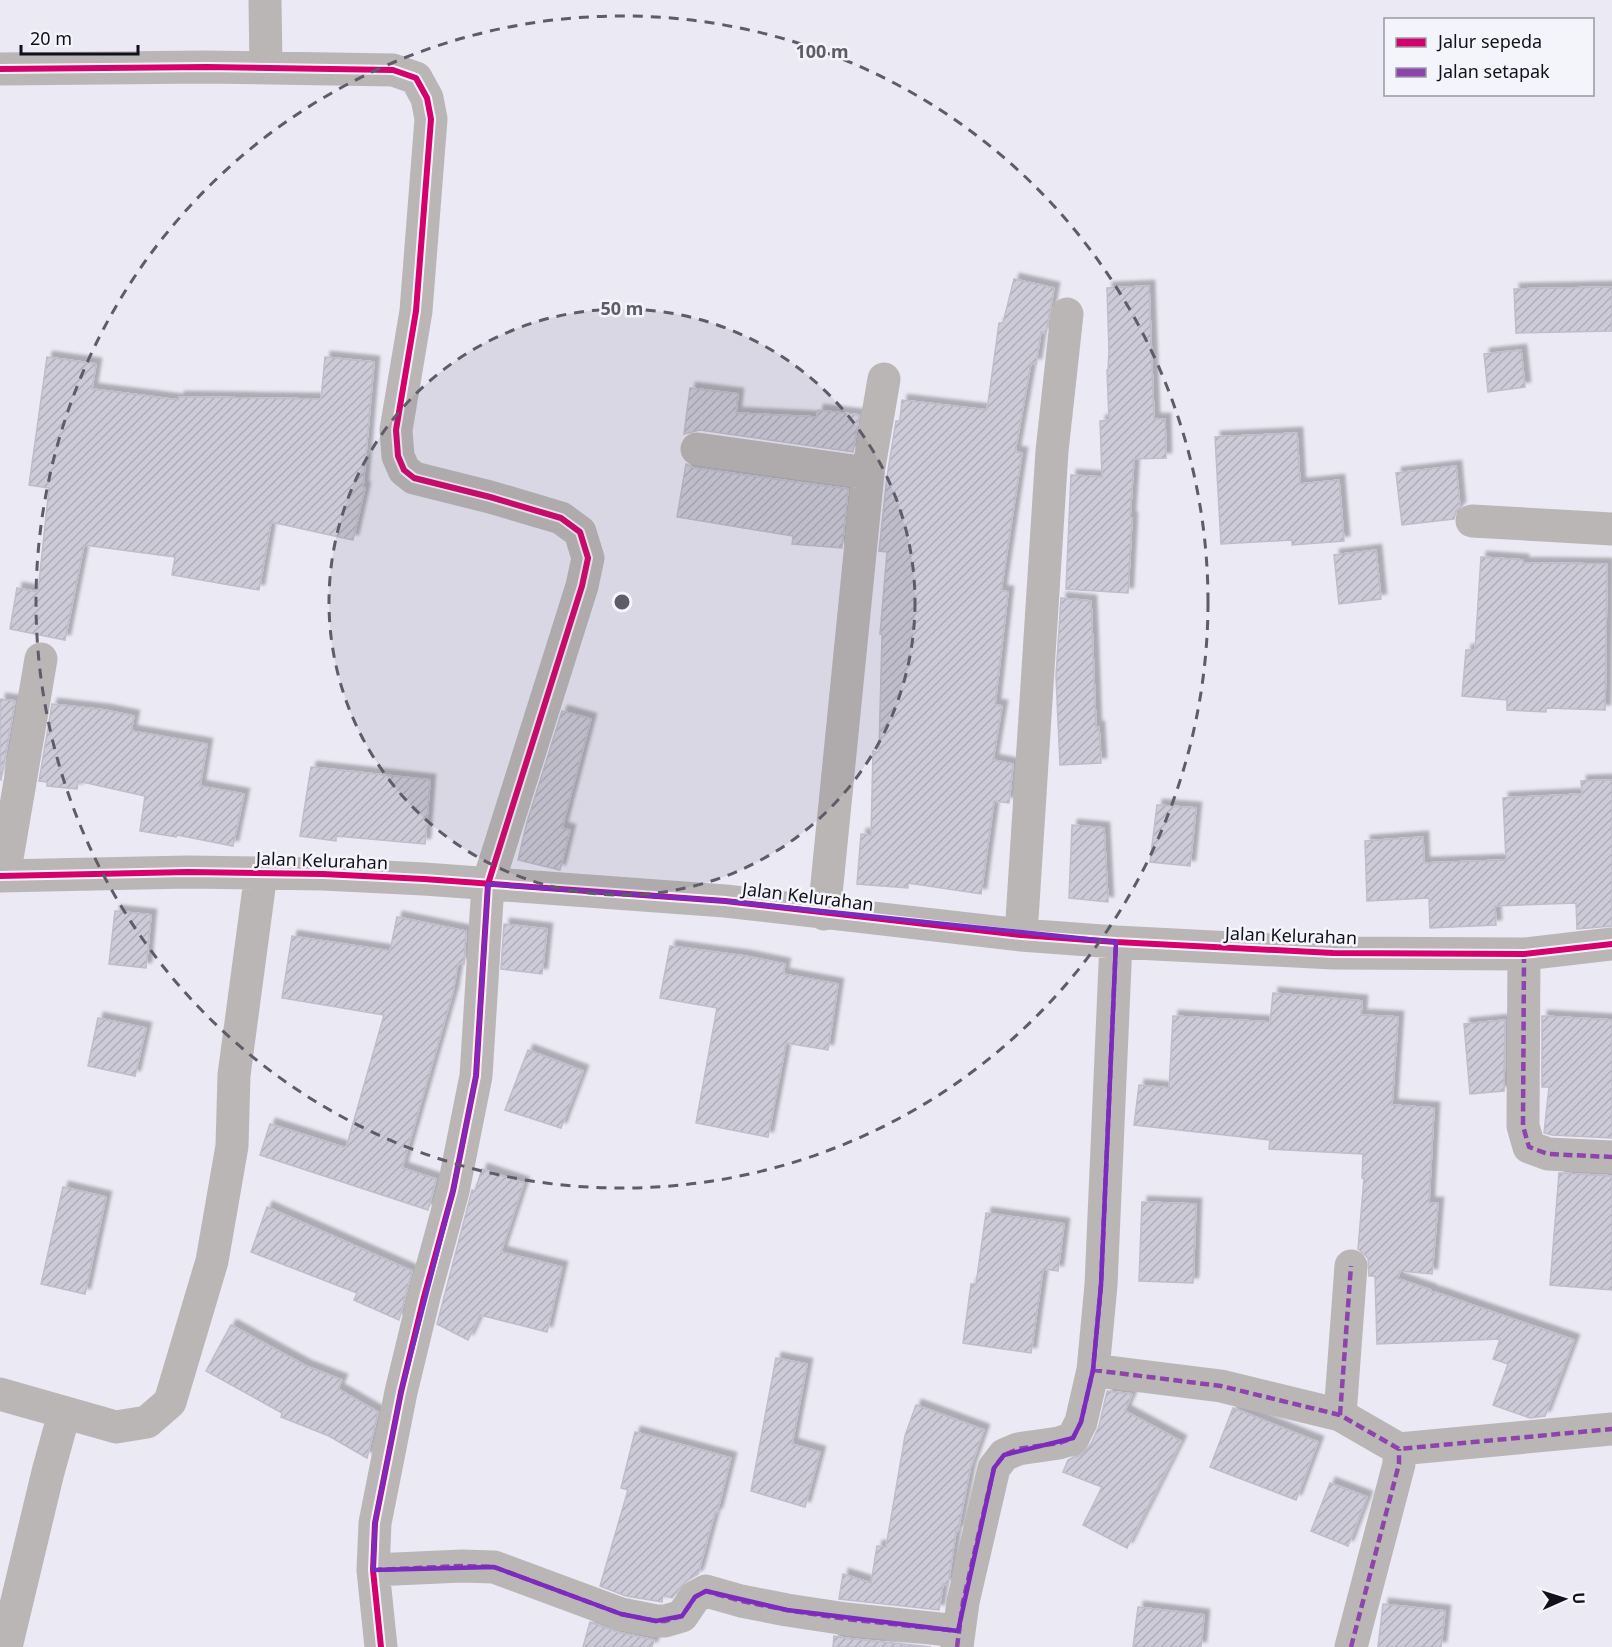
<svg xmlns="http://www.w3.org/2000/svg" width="1612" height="1647" font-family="'Noto Sans',sans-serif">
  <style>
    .building { fill: url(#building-hatch); stroke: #bfbdc9; stroke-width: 1.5; filter: url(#shadow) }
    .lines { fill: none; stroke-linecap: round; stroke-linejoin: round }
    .minor { stroke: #bbb6b6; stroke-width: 33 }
    .quiet { stroke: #8e44ad; stroke-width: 4.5; stroke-dasharray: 9 4.5; stroke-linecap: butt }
    .cycleway-casing { stroke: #f4f4fb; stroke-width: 10 }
    .cycleway { stroke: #d6006c; stroke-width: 6 }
    .marked { fill: none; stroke: #7b2cbf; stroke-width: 4.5; stroke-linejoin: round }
    .ring { fill: none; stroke: #5e5c68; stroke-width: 3; stroke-dasharray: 10 8 }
    .labels { text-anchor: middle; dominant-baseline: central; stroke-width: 5; stroke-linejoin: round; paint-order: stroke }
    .street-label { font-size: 18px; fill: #12101c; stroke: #f4f4fb }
    .centre { fill: #5e5c68; stroke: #f4f4fb; stroke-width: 3 }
    .ring-label { font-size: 18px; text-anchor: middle; font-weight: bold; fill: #5e5c68; stroke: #f4f4fb; stroke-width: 5; stroke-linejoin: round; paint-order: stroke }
  </style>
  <defs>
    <pattern id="building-hatch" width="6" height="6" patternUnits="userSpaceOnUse" patternTransform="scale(1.5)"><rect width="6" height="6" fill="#cdcbd8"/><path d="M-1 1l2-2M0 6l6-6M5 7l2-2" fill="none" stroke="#afadb9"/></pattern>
    <filter id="shadow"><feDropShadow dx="5.5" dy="-5.5" stdDeviation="1.5" flood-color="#0004"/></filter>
  </defs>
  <rect width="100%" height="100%" fill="#eae9f4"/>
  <!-- building -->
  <path class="building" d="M 1014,279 L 1054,288 L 1046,333 L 1041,332 L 1036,364 L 1031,363 L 1015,452 L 1022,453 L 1001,591 L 1008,592 L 995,705 L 1002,706 L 993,760 L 1013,764 L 1009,803 L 994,801 L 981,894 L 908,883 L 908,888 L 857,884 L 861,834 L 871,835 L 873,751 L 879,752 L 882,634 L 880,634 L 887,552 L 879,551 L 887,476 L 896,421 L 900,421 L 902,400 L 987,410 L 999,323 L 1003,323 Z
    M 1149,286 L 1154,419 L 1165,419 L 1166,458 L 1134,459 L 1130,518 L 1132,518 L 1128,593 L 1066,589 L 1071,475 L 1102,477 L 1100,421 L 1109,420 L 1107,370 L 1108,370 L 1109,351 L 1107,288 Z
    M 1612,287 L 1612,331 L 1516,333 L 1514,289 Z
    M 1521,350 L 1525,387 L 1488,392 L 1484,354 Z
    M 47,357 L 96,364 L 92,389 L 179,400 L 179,397 L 321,399 L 325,357 L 374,362 L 363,487 L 365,488 L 353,540 L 271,522 L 259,590 L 172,575 L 175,557 L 84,545 L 65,640 L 10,629 L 17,588 L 38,592 L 49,488 L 29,485 Z
    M 690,388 L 738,394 L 736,413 L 817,417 L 818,410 L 859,415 L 853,452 L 700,430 L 684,434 Z
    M 1297,433 L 1300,484 L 1339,480 L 1344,541 L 1292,545 L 1292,540 L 1221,544 L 1215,437 Z
    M 686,464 L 694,468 L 848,489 L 842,548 L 792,544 L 793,536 L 677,517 Z
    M 1456,466 L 1460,507 L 1456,511 L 1454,519 L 1402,525 L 1396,473 Z
    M 1376,550 L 1381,599 L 1339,604 L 1334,555 Z
    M 1481,557 L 1523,560 L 1523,563 L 1607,564 L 1605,710 L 1546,708 L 1546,712 L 1507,710 L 1507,700 L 1462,696 L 1466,650 L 1475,650 Z
    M 1061,598 L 1091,601 L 1096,727 L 1099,727 L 1101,763 L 1060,765 L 1056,676 Z
    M 0,699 L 15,701 L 1,780 L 0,779 Z
    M 52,704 L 105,710 L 134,716 L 131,731 L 207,744 L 200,786 L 244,794 L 233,846 L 177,835 L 176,837 L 140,831 L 145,796 L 78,781 L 77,789 L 47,786 L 47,782 L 39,781 Z
    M 562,711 L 591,719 L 562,828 L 570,830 L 560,870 L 518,860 L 527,822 Z
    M 311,767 L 430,780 L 425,844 L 336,836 L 336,841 L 300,836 Z
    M 1612,780 L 1612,926 L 1577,929 L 1576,903 L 1495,906 L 1496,925 L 1430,928 L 1429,898 L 1367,901 L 1365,841 L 1423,837 L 1424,863 L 1506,860 L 1503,798 L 1582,794 L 1581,781 Z
    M 1157,805 L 1196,808 L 1190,866 L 1150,862 Z
    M 1072,825 L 1104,828 L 1108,902 L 1069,898 Z
    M 115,911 L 151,915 L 146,968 L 109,964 Z
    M 397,917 L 466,931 L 464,964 L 458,963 L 453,992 L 402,1168 L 436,1179 L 428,1210 L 260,1155 L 270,1124 L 346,1148 L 384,1015 L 282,998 L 292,936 L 390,951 Z
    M 504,924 L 547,929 L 542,974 L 501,969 Z
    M 670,946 L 745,956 L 785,964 L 783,974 L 838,984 L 828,1050 L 786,1043 L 768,1137 L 696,1123 L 717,1008 L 660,998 Z
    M 1273,993 L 1362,1001 L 1361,1015 L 1398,1017 L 1392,1105 L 1434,1108 L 1429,1203 L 1438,1203 L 1432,1274 L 1400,1271 L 1398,1278 L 1396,1278 L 1431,1290 L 1431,1292 L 1435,1292 L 1574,1340 L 1545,1416 L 1530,1418 L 1493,1405 L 1508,1364 L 1493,1359 L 1500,1339 L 1377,1344 L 1375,1276 L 1369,1276 L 1368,1258 L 1358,1249 L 1364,1178 L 1362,1178 L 1363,1154 L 1269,1149 L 1270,1140 L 1134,1125 L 1139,1085 L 1169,1088 L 1173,1016 L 1270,1022 Z
    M 1542,1016 L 1612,1020 L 1612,1138 L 1552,1135 L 1544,1133 L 1549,1087 L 1542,1087 Z
    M 98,1018 L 146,1028 L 135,1076 L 88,1066 Z
    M 1505,1020 L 1504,1091 L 1470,1094 L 1464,1024 Z
    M 528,1050 L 583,1071 L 561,1128 L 505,1110 Z
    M 482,1169 L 524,1183 L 501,1252 L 562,1267 L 547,1332 L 480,1315 L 468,1340 L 437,1324 L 472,1190 L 475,1191 Z
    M 1559,1173 L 1612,1176 L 1612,1290 L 1550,1285 Z
    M 63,1187 L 106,1197 L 85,1294 L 41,1284 Z
    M 1142,1202 L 1196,1204 L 1193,1283 L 1139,1281 Z
    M 267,1207 L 412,1271 L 399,1320 L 354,1300 L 357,1293 L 251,1252 Z
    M 986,1213 L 1064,1224 L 1058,1271 L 1043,1269 L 1031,1353 L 963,1343 L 971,1284 L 976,1284 Z
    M 231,1325 L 306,1366 L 342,1380 L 338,1389 L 378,1412 L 367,1458 L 329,1436 L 281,1417 L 282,1413 L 206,1371 Z
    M 776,1358 L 807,1364 L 792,1444 L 820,1452 L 805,1507 L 751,1491 Z
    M 1107,1391 L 1132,1394 L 1125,1411 L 1181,1441 L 1127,1548 L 1083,1525 L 1102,1487 L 1063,1472 L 1068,1460 L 1080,1455 L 1090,1446 L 1099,1426 Z
    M 916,1405 L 984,1430 L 970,1469 L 958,1531 L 956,1531 L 948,1585 L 943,1584 L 939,1610 L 839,1599 L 843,1574 L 871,1583 L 877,1546 L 886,1547 L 905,1436 Z
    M 1233,1408 L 1318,1442 L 1296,1500 L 1210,1467 Z
    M 635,1432 L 731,1458 L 717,1513 L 715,1512 L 698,1574 L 686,1581 L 672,1598 L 663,1595 L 662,1602 L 626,1596 L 600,1586 L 628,1490 L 621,1488 Z
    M 1330,1483 L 1367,1497 L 1348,1546 L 1311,1531 Z
    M 1383,1604 L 1445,1611 L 1441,1647 L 1378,1647 Z
    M 1138,1607 L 1204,1615 L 1201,1647 L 1133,1647 Z
    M 590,1622 L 617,1632 L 654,1640 L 652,1647 L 583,1647 Z
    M 834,1636 L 844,1638 L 931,1647 L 833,1647 Z"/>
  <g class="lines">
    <!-- minor -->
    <path class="minor" d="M 265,0 L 266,67
      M 0,69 L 207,67 L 393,70 L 416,78 L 427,98 L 431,119 L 416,311 L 396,430 L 398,456 L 404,470 L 414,478 L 490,497 L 561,518 L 580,532 L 588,558 L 582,586 L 488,884 L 476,1076 L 453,1191 L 424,1297 L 401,1392 L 375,1523 L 373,1570 L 381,1647
      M 697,449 L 868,473
      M 1472,521 L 1612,529
      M 0,876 L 188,872 L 323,874 L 424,879 L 725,901 L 1021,935 L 1116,942 L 1333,953 L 1524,954 L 1612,944
      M 4,876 L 41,659
      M 824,914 L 868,473 L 884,379
      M 1021,935 L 1052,451 L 1067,314
      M 1524,954 L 1523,1126 L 1529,1147 L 1548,1154 L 1612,1157
      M 1093,1370 L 1221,1386 L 1340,1415 L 1399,1449 L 1612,1429
      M 0,1394 L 116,1427 L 147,1422 L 170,1402 L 212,1261 L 232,1146 L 234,1075 L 261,873
      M 1340,1415 L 1351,1266
      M 373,1570 L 462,1566 L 494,1567 L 621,1614 L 656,1621 L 665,1621 L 682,1616 L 695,1597 L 706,1591 L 741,1601 L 787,1610 L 846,1619 L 958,1631
      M 6,1647 L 48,1472 L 64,1414
      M 957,1647 L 963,1602 L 994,1468 L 1004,1455 L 1018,1449 L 1059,1443 L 1073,1438 L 1081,1422 L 1093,1370 L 1101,1285 L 1116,942
      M 1351,1647 L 1399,1464 L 1399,1449"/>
    <!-- quiet -->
    <path class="quiet" d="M 1524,954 L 1523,1126 L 1529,1147 L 1548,1154 L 1612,1157
      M 1093,1370 L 1221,1386 L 1340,1415 L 1399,1449 L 1612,1429
      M 1340,1415 L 1351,1266
      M 373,1570 L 462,1566 L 494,1567 L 621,1614 L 656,1621 L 665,1621 L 682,1616 L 695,1597 L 706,1591 L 741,1601 L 787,1610 L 846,1619 L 958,1631
      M 957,1647 L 963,1602 L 994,1468 L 1004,1455 L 1018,1449 L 1059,1443 L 1073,1438 L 1081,1422 L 1093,1370 L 1101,1285 L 1116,942
      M 1351,1647 L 1399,1464 L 1399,1449"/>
    <!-- cycleway casing -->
    <g class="cycleway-casing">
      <path id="cycleway" d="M 0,69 L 207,67 L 393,70 L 416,78 L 427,98 L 431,119 L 416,311 L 396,430 L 398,456 L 404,470 L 414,478 L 490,497 L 561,518 L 580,532 L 588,558 L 582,586 L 488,884 L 476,1076 L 453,1191 L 424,1297 L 401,1392 L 375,1523 L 373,1570 L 381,1647
        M 0,876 L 188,872 L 323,874 L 424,879 L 725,901 L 1021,935 L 1116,942 L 1333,953 L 1524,954 L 1612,944"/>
    </g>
    <!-- cycleway -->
    <use href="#cycleway" class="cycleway"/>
  </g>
  <!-- marked area -->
  <path class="marked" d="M 488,884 L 725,901 L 1116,942 L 1101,1285 L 1093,1370 L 1081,1422 L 1073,1438 L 1004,1455 L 994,1468 L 958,1631 L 787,1610 L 706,1591 L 695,1597 L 682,1616 L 656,1621 L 621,1614 L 494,1567 L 373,1570 L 375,1523 L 401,1392 L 453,1191 L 476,1076 Z"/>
  <!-- distance rings -->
  <circle cx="622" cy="602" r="293" fill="#5e5c68" fill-opacity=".12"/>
  <g class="ring">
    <circle cx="622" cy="602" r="293"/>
    <circle cx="622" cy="602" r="586"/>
  </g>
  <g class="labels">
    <!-- street labels -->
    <g class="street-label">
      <text transform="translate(322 860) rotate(2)">Jalan Kelurahan</text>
      <text transform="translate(808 896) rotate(7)">Jalan Kelurahan</text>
      <text transform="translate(1291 935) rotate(2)">Jalan Kelurahan</text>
    </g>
  </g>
  <circle cx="622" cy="602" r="9" class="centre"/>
  <g class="ring-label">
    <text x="822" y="58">100 m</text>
    <text x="622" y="315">50 m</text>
  </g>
  <!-- legend -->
  <rect x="1384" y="18" width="210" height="78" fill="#f4f4fb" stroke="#9a99a2" stroke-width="1.5"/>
  <rect x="1396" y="38" width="30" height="9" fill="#d6006c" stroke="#9a99a2" stroke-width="1.5"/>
  <text x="1438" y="48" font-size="18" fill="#12101c">Jalur sepeda</text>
  <rect x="1396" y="68" width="30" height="9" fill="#8e44ad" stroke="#9a99a2" stroke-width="1.5"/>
  <text x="1438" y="78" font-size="18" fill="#12101c">Jalan setapak</text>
  <!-- north arrow -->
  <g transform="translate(1564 1599) rotate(87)" stroke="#f4f4fb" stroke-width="4.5" paint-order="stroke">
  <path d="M0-4.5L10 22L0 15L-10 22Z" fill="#12101c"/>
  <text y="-9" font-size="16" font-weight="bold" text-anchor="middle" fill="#12101c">U</text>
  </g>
  <!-- scale -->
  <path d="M21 45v9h117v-9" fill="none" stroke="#12101c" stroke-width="3"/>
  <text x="30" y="45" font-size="18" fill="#12101c" stroke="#f4f4fb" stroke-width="4.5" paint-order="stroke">20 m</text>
</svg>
